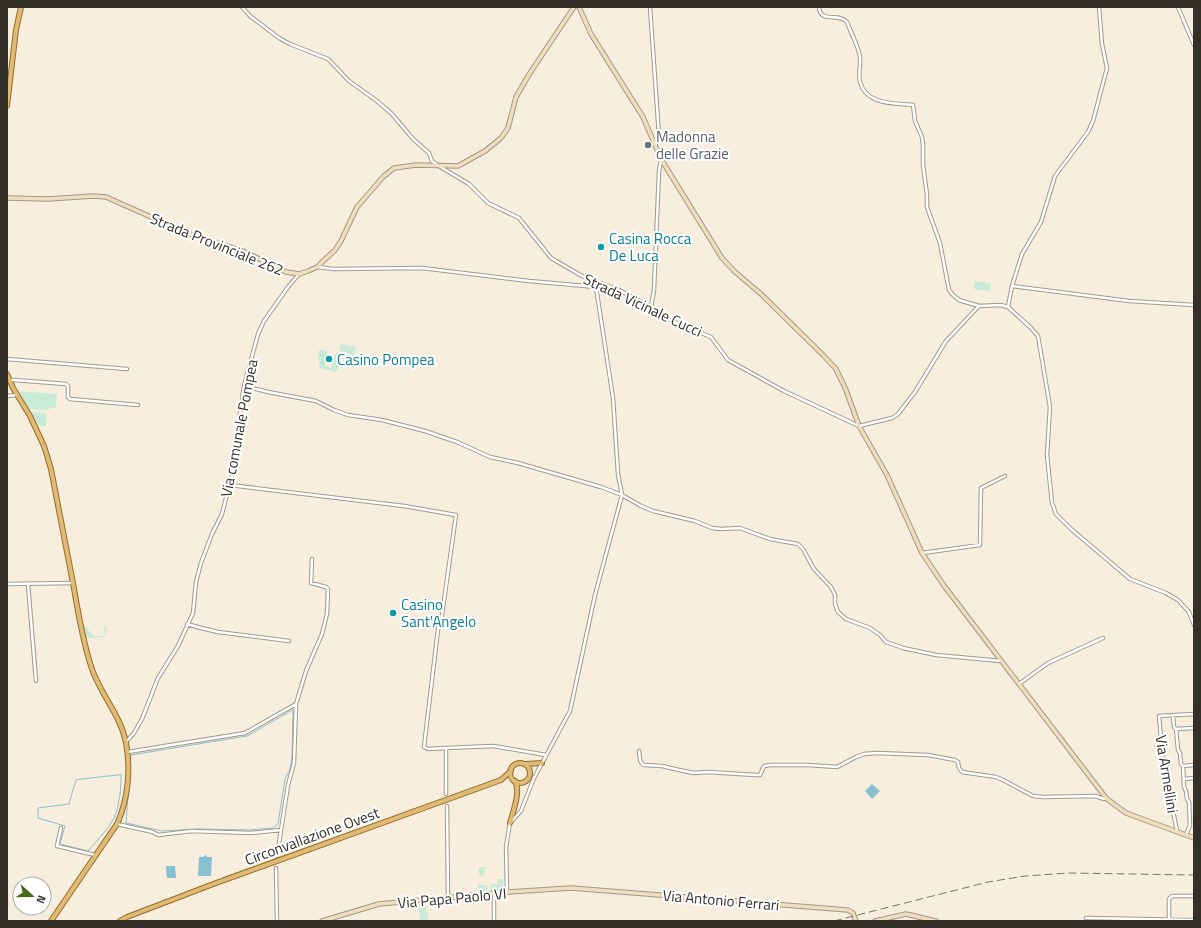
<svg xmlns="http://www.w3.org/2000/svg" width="1201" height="928" font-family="'Titillium Web',sans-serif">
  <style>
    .green { fill: #caead8 }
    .water { fill: #89c0cf }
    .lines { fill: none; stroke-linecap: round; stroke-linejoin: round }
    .stream { stroke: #89c0cf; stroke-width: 1 }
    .street-casing { stroke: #a2998b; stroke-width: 4.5 }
    .secondary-casing { stroke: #a2998b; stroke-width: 5.5 }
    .primary-casing { stroke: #966c22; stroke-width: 6 }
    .street { stroke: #fff; stroke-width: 2.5 }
    .secondary { stroke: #f0ddbb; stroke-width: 3.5 }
    .primary { stroke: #e0bb77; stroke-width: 4 }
    .rail { stroke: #79746a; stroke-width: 1; stroke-dasharray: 8 4; stroke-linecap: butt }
    .worship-dot { fill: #6b7280; stroke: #fff; stroke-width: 1.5 }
    .culture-dot { fill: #0f9aa8; stroke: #fff; stroke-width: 1.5 }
    .labels { text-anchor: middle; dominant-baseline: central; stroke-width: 4; stroke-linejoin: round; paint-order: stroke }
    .worship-label { font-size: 15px; fill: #5b616d; stroke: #fff; text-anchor: start }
    .culture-label { font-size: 15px; fill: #0d838f; stroke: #fff; text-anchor: start }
    .street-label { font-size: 15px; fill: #33302a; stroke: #fff }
  </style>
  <rect width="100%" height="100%" fill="#f7eede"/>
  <!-- green -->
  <path class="green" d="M 975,281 L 991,283 L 990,291 L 974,289 Z
    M 341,344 L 356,347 L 354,355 L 339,351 Z
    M 320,350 L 324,350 L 327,352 L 325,366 L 331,368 L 336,353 L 338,353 C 338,355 337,357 338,359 C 339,364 341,367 336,372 L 320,368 L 318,352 Z
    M 19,391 L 57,394 L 56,408 L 50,408 L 48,410 L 29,409 Z
    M 31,412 L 46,413 L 46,426 L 39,426 Z
    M 84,625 L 86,626 L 89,631 L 94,636 L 105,636 L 104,627 L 106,627 L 106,637 L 85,638 L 83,626 Z
    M 479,867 L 485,867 L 486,868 L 483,875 L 479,876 L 479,885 L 487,885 L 488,893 L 478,893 Z
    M 497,879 L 503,879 L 503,886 L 501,891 L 491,892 L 491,884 L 498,884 Z
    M 429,902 L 429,903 L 426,904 L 426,912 L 428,912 L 428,921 L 420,921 L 418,903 Z"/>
  <!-- water -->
  <path class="water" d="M 872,784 L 880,791 L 872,799 L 865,791 Z
    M 206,855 L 207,857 L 212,857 L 211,876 L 198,876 L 199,857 L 203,857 L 204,856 Z
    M 166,866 L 175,866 L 176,878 L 167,878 Z"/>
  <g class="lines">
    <!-- stream -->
    <path class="stream" d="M 293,710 L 292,757 L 290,769 L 285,779 L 278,824 L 273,828 L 249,830 L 197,829 L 162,831 L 126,823 L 131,755 L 247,736 Z
      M 121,775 C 121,788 120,800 116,813 C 112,826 97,840 88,851 L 60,844 L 65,826 L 38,818 L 38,808 L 69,804 L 76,780 Z"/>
    <!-- street casing -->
    <g class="street-casing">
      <path id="street" d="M 242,7 L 250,16 L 279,38 L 290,44 L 328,59 L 349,81 L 377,101 L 392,114 L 413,139 L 429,153 L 432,161 L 439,166 L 469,184 L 488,203 L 519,218 L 551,258 L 582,276 L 619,290 L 651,307 L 658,315 L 711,337 L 728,360 L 784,391 L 859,426 L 892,418 L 898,414 L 915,392 L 946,341 L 979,306
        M 650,7 L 659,136 L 655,145
        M 819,7 C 820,24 839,12 847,22 C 851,33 858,45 860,57 C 861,65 858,73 860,82 C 866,105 894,103 913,105 L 915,121 L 922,137 L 923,145 L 923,165 L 927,195 L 927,207 L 940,243 L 949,290 L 953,295 L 959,300 L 979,306 L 1001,305 L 1008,307 L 1030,327 L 1038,336 L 1050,407 L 1047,455 L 1052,503 L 1056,514 L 1071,529 L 1130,579 L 1166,593 L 1178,600 L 1189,612 L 1194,625
        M 1178,7 L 1194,45
        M 318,267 L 333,269 L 422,268 L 529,281 L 596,287 L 613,398 L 618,474 L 622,495 L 595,595 L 570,711 L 534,778 L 521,811 L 510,823 L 506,847 L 507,892
        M 1012,286 L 1129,301 L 1194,305
        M 651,307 L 654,290 L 659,171 L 661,159
        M 1008,307 L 1012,286 L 1022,254 L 1041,222 L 1055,176 L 1088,132 L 1093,121 L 1107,68 L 1102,44 L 1099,7
        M 7,359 L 127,369
        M 10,380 L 14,380 L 66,384 L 68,386 L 68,397 L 70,399 L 138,405
        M 244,386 L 268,392 L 316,401 L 334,410 L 348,415 L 382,420 L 425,431 L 457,442 L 490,457 L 518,463 L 601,487 L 622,495 L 641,506 L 653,511 L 695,521 L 712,528 L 721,529 L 740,528 L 770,539 L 798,544 L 803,549 L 814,569 L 831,587 L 835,595 L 835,604 L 838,612 L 846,619 L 870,628 L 880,635 L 886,642 L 903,648 L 936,655 L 1001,661
        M 7,396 L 17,395
        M 230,485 L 404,506 L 456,515 L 442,615 L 441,619 L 439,621 L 424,747 L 428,749 L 446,748 L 446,794
        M 922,553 L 980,545 L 981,488 L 1005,476
        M 7,584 L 73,583
        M 28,584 L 36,681
        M 187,624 L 201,628 L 218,632 L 289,641
        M 1019,684 L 1048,663 L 1103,638
        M 1173,715 L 1174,727 L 1176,729 L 1178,750 L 1180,753 L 1181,764 L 1183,766 L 1184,787 L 1186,791 L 1187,799 L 1189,802 L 1190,825 L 1186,835
        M 1176,729 L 1194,728
        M 126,742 L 134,733 L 142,719 L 158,678 L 178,646 L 193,613 L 196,582 L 201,563 L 212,534 L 222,514 L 233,471 L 239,420 L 244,386 L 258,334 L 264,321 L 288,287 L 299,274
        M 446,748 L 493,746 L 546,755
        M 639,751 C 640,757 639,763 644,765 L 662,766 L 679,770 L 694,773 L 708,772 L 756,775 L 760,775 L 764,766 L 770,765 L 808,765 L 837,767 L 856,757 L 864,754 L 876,753 L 928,755 L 955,760 L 958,762 L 959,768 L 962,772 L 996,777 L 1003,780 L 1033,796 L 1043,797 L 1095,796 L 1104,799 L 1106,798
        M 128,752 L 245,733 L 296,704
        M 1183,766 L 1194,765
        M 1184,779 L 1194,778
        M 447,806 L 448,897
        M 117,824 L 153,832 L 158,835 L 192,831 L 251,833 L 281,830
        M 61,828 L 57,846 L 95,855
        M 1177,831 L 1163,762 L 1159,716 L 1194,714
        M 277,856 L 288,785 L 294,763 L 296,704 L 306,671 L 322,634 L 327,614 L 328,589 L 326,587 L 311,583 L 312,559
        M 276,868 L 277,921
        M 494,894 L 494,921
        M 1086,918 L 1194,920
        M 1169,920 L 1169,899 L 1172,896 L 1194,896"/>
    </g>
    <!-- secondary casing -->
    <g class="secondary-casing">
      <path id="secondary" d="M 579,7 L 591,34 L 643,117 L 661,159 L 722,258 L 734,271 L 761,294 L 823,355 L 836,369 L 846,390 L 859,426 L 887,475 L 922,553 L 945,587 L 1106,798 L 1115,805 L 1126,813 L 1194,838
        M 7,198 L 48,199 L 93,196 L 106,197 L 187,233 L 243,251 L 286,272 L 299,274 L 308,271 L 317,267 L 335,250 L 341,241 L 357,207 L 383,177 L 394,168 L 416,165 L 458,166 L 485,151 L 501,138 L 508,128 L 516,97 L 530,73 L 574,7
        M 322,921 L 379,904 L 507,892 L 571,888 L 848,910 L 853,913 L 856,921
        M 875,921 L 906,914 L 936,921"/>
    </g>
    <!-- primary casing -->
    <g class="primary-casing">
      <path id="primary" d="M 7,106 L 16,30 L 21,7
        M 7,374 L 13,388 L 30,416 L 44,446 L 51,469 C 58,507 66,545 73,583 C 78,611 82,639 91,666 C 99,693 121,715 126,743 C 131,770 128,800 117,824 L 51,921
        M510 773a10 10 0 1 1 20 0a10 10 0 1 1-20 0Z
        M 526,764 L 542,763
        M 510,823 C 513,811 521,792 515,781
        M 120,921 L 127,917 L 216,883 L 501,780 L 511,771"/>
    </g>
    <!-- street -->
    <use href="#street" class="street"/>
    <!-- secondary -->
    <use href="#secondary" class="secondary"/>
    <!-- primary -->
    <use href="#primary" class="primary"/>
    <!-- rail -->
    <path class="rail" d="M 834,921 L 988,882 L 1025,876 L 1068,873 L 1194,875"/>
  </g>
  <!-- markers -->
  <circle class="worship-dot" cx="648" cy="145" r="4"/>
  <g class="culture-dot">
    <circle cx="601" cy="247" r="4"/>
    <circle cx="329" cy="359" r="4"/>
    <circle cx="393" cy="613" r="4"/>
  </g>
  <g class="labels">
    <!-- worship labels -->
    <g class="worship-label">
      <text x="656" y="136">Madonna<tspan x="656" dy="17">delle Grazie</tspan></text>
    </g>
    <!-- culture labels -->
    <g class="culture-label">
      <text x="609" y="238">Casina Rocca<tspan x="609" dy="17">De Luca</tspan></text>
      <text x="337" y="359">Casino Pompea</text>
      <text x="401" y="604">Casino<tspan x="401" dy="17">Sant'Angelo</tspan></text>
    </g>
    <!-- street labels -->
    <g class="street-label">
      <text transform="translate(217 244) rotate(22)">Strada Provinciale 262</text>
      <text transform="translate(643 305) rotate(25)">Strada Vicinale Cucci</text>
      <text transform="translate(239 428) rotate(-79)">Via comunale Pompea</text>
      <text transform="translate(1167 774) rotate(81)">Via Armellini</text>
      <text transform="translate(312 836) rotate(-20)">Circonvallazione Ovest</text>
      <text transform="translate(452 898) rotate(-5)">Via Papa Paolo VI</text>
      <text transform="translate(721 900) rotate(5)">Via Antonio Ferrari</text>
    </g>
  </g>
  <!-- border -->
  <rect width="1201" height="928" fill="none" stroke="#33302a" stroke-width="16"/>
  <!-- north arrow -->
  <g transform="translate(32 896) rotate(111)"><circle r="19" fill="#ffffff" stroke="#adacaa"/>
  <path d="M0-3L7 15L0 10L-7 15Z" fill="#4b6719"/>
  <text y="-6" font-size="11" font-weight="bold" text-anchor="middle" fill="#33302a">N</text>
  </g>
</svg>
